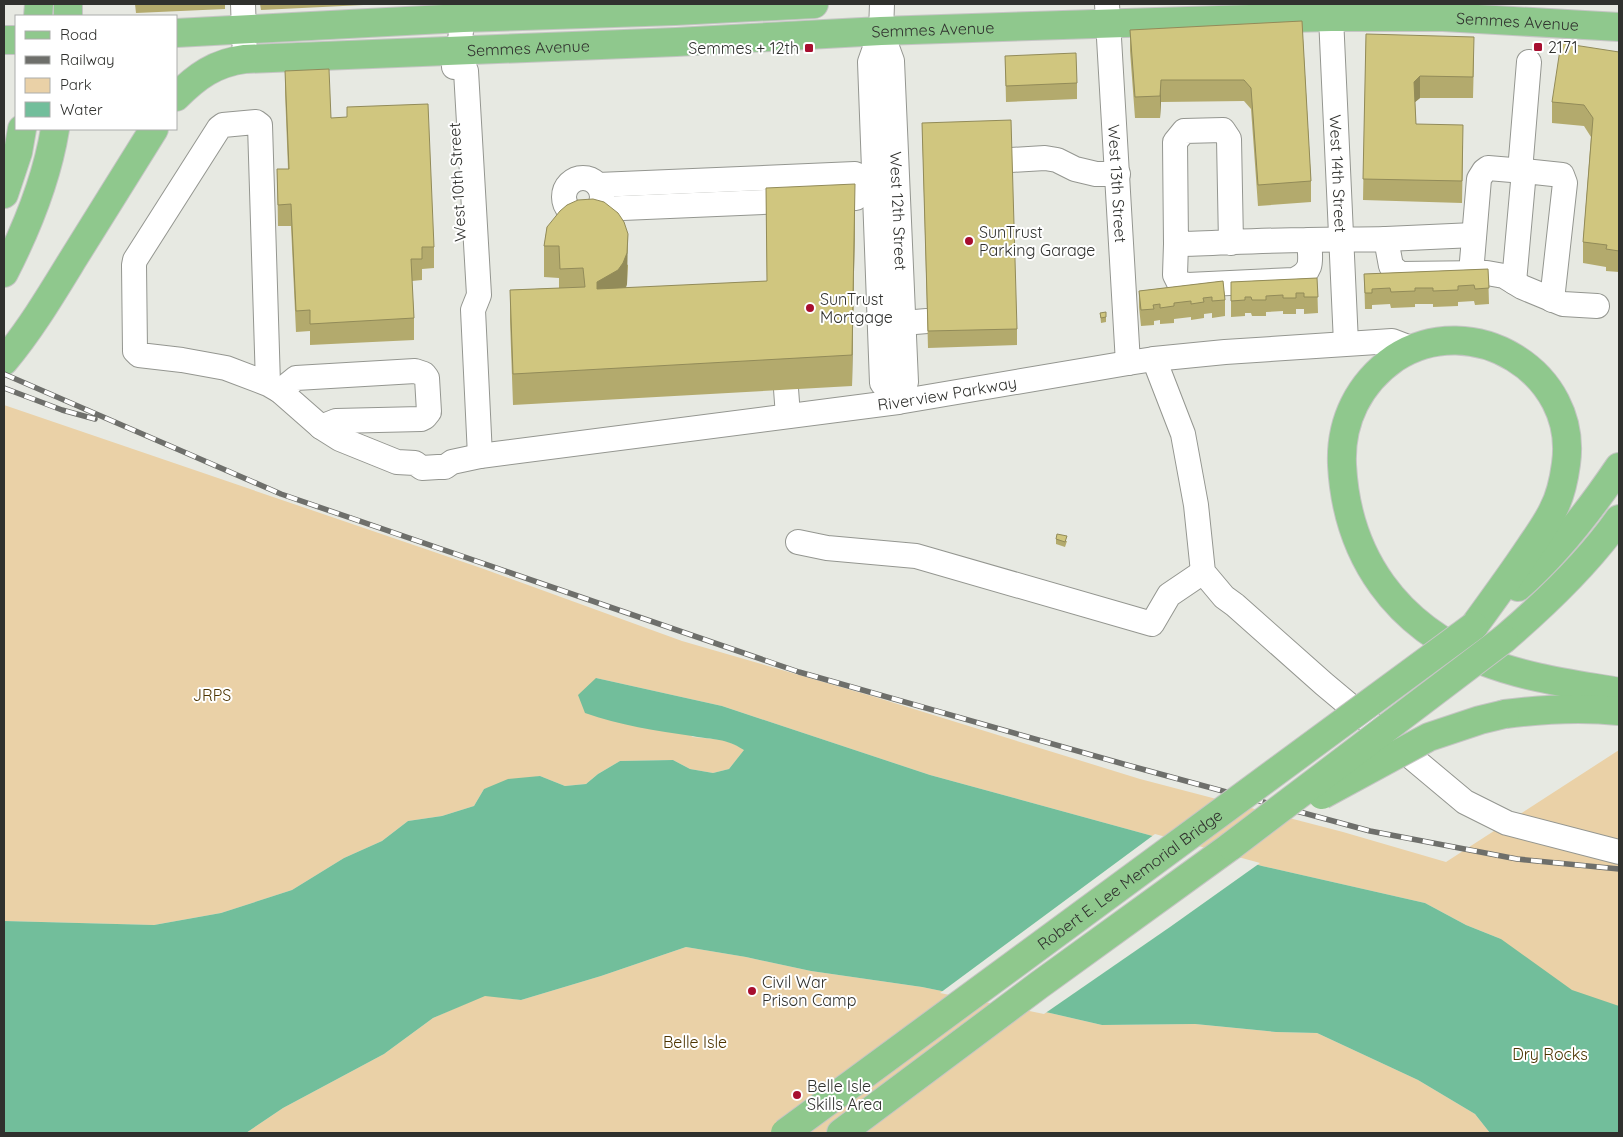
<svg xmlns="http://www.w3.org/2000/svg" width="1623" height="1137" font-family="Quicksand,sans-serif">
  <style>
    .green { fill: #ead1a7 }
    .water { fill: #72be9b }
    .pier { fill: #e7e9e2 }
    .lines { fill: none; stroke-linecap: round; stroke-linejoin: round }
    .minor-casing { stroke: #949690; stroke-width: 26 }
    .major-casing { stroke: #c5c5c4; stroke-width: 30 }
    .minor { stroke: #fff; stroke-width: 24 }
    .major { stroke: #8fc88d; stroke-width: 28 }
    .rail-casing { stroke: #6e6f6b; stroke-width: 5.5 }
    .rail { stroke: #fff; stroke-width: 4; stroke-dasharray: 11; stroke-linecap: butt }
    .major-bridge-casing { stroke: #c5c5c4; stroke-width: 30; stroke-linecap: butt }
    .major-bridge { stroke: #8fc88d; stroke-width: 28 }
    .wall { fill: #b3aa6d }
    .shaded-wall { fill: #928b59 }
    .building { fill: #d0c67f; stroke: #928b59 }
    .poi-dot { fill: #a70e2f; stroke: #fff; stroke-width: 2 }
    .labels { text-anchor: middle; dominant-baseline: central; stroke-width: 4; stroke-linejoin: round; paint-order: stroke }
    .street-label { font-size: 16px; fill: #30312e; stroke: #fff }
    .poi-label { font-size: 16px; fill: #30312e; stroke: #fff; text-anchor: start }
    .park-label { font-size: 16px; fill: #4d3400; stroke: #fff }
  </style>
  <rect width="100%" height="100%" fill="#e7e9e2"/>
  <!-- green -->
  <path class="green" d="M 4,405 L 481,568 L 682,641 L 875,697 L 1140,779 L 1343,832 L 1446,862 L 1619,750 L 1619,1133 L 1501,939 L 1466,925 L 1425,903 L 1262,866 L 930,775 L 722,706 L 596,678 L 693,737 L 724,740 L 745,749 L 729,769 L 713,773 L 690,769 L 673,760 L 620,761 L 598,774 L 586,784 L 565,786 L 540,776 L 484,789 L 474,806 L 442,816 L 408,821 L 382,841 L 344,858 L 292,890 L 221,913 L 154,925 L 4,921 Z
    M 686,947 L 746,957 L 811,971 L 922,987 L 1050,1013 L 1102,1025 L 1195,1024 L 1276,1032 L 1317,1033 L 1418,1080 L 1475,1114 L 1490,1133 L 246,1133 L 283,1108 L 384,1054 L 433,1018 L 485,995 L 521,1000 L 601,976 Z"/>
  <!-- water -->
  <path class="water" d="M 596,678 L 722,706 L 930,775 L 1262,866 L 1425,903 L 1466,925 L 1501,939 L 1572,990 L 1619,1006 L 1619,1133 L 1490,1133 L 1475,1114 L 1418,1080 L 1317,1033 L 1276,1032 L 1195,1024 L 1102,1025 L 1050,1013 L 922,987 L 811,971 L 746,957 L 686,947 L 601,976 L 521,1000 L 485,996 L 433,1018 L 384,1054 L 283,1108 L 246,1133 L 4,1133 L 4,921 L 154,925 L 221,913 L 292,890 L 344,858 L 382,841 L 408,821 L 442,816 L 474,806 L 484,789 L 508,779 L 540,776 L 565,786 L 586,784 L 598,774 L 620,761 L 673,760 L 690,769 L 713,773 L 729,769 L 744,750 C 725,738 714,740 692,736 C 657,731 619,725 585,713 L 578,695 Z"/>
  <!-- pier -->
  <path class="pier" d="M 1155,834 L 1260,863 L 1170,927 L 1044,1014 L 940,993 Z"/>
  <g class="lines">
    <!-- minor casing -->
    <g class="minor-casing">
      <g id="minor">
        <path d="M 243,4 L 245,59"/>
        <path id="s1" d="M 1107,4 L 1128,363"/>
        <path id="s2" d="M 1328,4 L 1331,17 L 1346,343"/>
        <path id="s3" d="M 881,31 L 892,61 L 906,382 L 898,402 L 882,383 L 870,62 L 881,31 L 882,4"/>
        <path d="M 458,51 L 466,71 L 479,295 L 473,310 L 480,456"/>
        <path d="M 454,67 C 460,46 463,25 462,4"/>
        <path d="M 1011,160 L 1045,158 L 1057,160 L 1075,169 L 1096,174 L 1118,174"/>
        <path d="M 1520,171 L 1529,62"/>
        <circle cx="583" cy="197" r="19"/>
        <path d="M 598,185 L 855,174 L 874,182 L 888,181"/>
        <path d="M 599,209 L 856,198 L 874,182"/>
        <path d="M 1386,239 L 1474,235"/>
        <path d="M 1231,243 L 1229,139 L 1223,130 L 1184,131 L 1175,142 L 1176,244 C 1220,243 1264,240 1308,240 C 1334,239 1360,240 1386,239 L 1391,266 L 1400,274 L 1487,273 L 1504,276 L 1522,287 L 1563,304 L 1597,306"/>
        <path d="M 1176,244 L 1175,275 L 1179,283 L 1188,285 L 1294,280 C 1315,271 1310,259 1309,240"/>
        <path d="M 1471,273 L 1479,179 L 1484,171 L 1488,168 L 1524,171"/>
        <path d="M 1514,282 L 1524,171 L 1562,175 L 1565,183 L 1552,300"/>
        <path d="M 903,323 L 927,321"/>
        <path d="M 1154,359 L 1183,434 L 1196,505 L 1203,572 L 1224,597 L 1235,605 L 1324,684 L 1465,802 L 1507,823 L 1619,852"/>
        <path id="s4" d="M 268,384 L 260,125 L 256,122 L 223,125 L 219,128 L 135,260 L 134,265 L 135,351 L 139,355 L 182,360 L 226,368 L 268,384 L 280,391 L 321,427 L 340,439 L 397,462 L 415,463 L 422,468 L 438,467 L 445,467 L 452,462 L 480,456 L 898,402 L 1128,363 L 1154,359 L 1225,352 L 1392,341 L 1413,349"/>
        <path d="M 786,389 L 788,416"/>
        <path d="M 280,391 L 296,378 L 415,371 L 424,374 L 427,378 L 429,412 L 425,417 L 421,419 L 336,421 L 321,427"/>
        <path d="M 798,542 L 827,548 L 916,556 L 1152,624 L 1169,595 L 1203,572"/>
      </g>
    </g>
    <!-- major casing -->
    <g class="major-casing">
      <g id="major">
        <path d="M 38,16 L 39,4"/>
        <path d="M 68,16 L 68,4"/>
        <path d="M 176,33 L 463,18 L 675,11 L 814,4"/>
        <path d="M 4,40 L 16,40"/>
        <path id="s5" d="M 176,97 C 197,76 215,63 245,59 L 676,42 L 881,31 L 1250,19 L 1331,17 L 1443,17 L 1619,27"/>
        <path d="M 4,194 L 18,152 L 22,129"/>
        <path d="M 4,273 C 27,228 47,178 55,129"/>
        <path d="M 4,361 C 30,330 51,295 73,259 C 100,216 127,172 154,129"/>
        <path d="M 1518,587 C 1558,552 1590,510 1619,467"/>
        <path d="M 1474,626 C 1493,600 1512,574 1530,547 C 1538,535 1547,523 1553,510 C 1560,497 1564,479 1566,464 C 1579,372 1472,308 1395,358 C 1359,383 1340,421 1342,465 C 1347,558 1397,626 1483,661 C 1526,678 1574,684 1619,692"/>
        <path d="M 1504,639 C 1546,603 1587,564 1619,519"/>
        <path d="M 1505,714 C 1544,709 1581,707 1619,711"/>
        <path d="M 841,1133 L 1039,985 L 1231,846"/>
      </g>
    </g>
    <!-- minor -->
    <use href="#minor" class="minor"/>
    <!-- major -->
    <use href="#major" class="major"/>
    <!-- rail casing -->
    <g class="rail-casing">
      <path id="rail" d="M 4,374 L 281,494 L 799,672 L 1127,765 L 1370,831 L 1517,859 L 1619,869
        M 4,388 L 62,410 L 95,419"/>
    </g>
    <!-- rail -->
    <use href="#rail" class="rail"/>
    <!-- major-bridge casing -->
    <g class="major-bridge-casing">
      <g id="major-bridge">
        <path d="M 1322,795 L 1429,737 L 1480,720 L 1505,714"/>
        <path d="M 1231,846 L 1504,639"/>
        <path id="s6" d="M 785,1133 L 1474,626"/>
      </g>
    </g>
    <!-- major-bridge -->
    <use href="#major-bridge" class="major-bridge"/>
  </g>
  <!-- wall -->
  <path class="wall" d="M 135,4 L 225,4 L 225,9 L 136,13 Z
    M 260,4 L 384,4 L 261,10 Z
    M 1302,21 L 1311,181 L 1311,202 L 1258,206 L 1251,109 L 1244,101 L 1161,102 L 1160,118 L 1135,118 L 1130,51 L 1130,30 Z
    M 1366,34 L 1474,58 L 1473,98 L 1420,98 L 1415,102 L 1416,124 L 1463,146 L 1462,203 L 1363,200 Z
    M 1619,52 L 1619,272 L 1606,271 L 1606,267 L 1583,263 L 1583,242 L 1591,137 L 1584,126 L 1552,123 L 1552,102 Z
    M 1005,56 L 1077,83 L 1077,99 L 1006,102 Z
    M 285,71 L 331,118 L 434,247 L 434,268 L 422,269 L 422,280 L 412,281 L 414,318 L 414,340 L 310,345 L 310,331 L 296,332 L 291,226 L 278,226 L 277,169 L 288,169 L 285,92 Z
    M 922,123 L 1017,329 L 1017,345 L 928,348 Z
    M 766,188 L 855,215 L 852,386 L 513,405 L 510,321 L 510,290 L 559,288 L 559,278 L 544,277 L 544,246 L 547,227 L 628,265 L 627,284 L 626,288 L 767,281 Z
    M 1488,269 L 1489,304 L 1475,305 L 1474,301 L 1458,302 L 1458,306 L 1433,307 L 1433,304 L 1415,304 L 1415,307 L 1391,308 L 1390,304 L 1372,305 L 1372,309 L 1365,309 L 1364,274 Z
    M 1317,278 L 1318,313 L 1304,314 L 1304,309 L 1296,309 L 1296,314 L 1283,314 L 1283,311 L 1266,312 L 1266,316 L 1252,316 L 1251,313 L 1245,313 L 1245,316 L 1231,317 L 1231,282 Z
    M 1223,281 L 1225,300 L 1225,316 L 1212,318 L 1212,313 L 1204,314 L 1204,318 L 1191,320 L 1191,317 L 1174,319 L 1174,323 L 1160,324 L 1160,320 L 1154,321 L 1154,325 L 1141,326 L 1139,307 L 1139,291 Z
    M 1100,313 L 1106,317 L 1106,322 L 1101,323 Z
    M 1056,539 L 1067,541 L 1065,547 L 1056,544 Z"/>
  <!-- shaded-wall -->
  <path class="shaded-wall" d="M 1420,76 L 1420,98 L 1414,103 L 1414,82 Z
    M 1161,80 L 1161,102 L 1160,118 L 1160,96 Z
    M 855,184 L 855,215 L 852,386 L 852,355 Z
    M 628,234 L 627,284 L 623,294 L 597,313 L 597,282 Z"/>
  <!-- building -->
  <path class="building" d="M 1302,21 L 1311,181 L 1258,185 L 1251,88 L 1244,80 L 1161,80 L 1160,96 L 1135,97 L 1130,30 Z
    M 1366,34 L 1474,37 L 1473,77 L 1420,76 L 1414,82 L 1416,124 L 1463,125 L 1462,181 L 1363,179 Z
    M 1561,43 L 1619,52 L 1619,251 L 1606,249 L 1607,245 L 1583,242 L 1593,118 L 1584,105 L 1552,102 Z
    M 1076,53 L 1077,83 L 1006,86 L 1005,56 Z
    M 329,69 L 331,118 L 347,117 L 347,107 L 428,104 L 434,247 L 422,247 L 422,259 L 411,259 L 414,318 L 310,324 L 310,310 L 296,311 L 291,204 L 278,205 L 277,169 L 289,169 L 285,71 Z
    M 1011,120 L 1017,329 L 928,331 L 922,123 Z
    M 855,184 L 852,355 L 513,374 L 510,290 L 585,287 L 583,268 L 560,269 L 559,246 L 544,246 L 547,227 L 560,211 L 567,205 L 578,200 L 593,199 L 604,202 L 618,213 L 624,222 L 628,234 L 627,253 L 623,263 L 618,270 L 597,282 L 597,289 L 767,281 L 766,188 Z
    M 1488,269 L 1489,288 L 1475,289 L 1474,285 L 1458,286 L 1458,290 L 1433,291 L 1433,288 L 1415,288 L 1415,291 L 1391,292 L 1390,288 L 1372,289 L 1372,293 L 1365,293 L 1364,274 Z
    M 1317,278 L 1318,297 L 1304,297 L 1304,293 L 1296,293 L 1296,298 L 1283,298 L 1283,295 L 1266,296 L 1266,300 L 1252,300 L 1251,297 L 1245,297 L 1245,300 L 1231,301 L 1231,282 Z
    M 1223,281 L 1225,300 L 1212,301 L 1212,297 L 1203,298 L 1204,302 L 1191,304 L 1191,301 L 1174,303 L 1174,306 L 1160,308 L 1160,304 L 1153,305 L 1154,309 L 1141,310 L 1139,291 Z
    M 1106,312 L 1106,317 L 1101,318 L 1100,313 Z
    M 1057,534 L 1067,536 L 1065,542 L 1056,539 Z"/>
  <!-- markers -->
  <g class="poi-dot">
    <rect x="1533" y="42" width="10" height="10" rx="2.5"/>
    <rect x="804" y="43" width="10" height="10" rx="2.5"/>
    <circle cx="969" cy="241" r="5"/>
    <circle cx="810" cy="308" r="5"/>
    <circle cx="752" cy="991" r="5"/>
    <circle cx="797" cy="1095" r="5"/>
  </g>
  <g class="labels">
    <!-- street labels -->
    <g class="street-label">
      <text stroke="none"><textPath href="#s5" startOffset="1354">Semmes Avenue</textPath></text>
      <text stroke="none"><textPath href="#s5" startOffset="769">Semmes Avenue</textPath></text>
      <text stroke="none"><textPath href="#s5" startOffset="364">Semmes Avenue</textPath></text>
      <text stroke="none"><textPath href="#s2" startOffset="170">West 14th Street</textPath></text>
      <text transform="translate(457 182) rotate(-93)">West 10th Street</text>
      <text stroke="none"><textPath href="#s1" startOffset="180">West 13th Street</textPath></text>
      <text stroke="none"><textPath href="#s3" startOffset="182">West 12th Street</textPath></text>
      <text stroke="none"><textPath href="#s4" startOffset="1399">Riverview Parkway</textPath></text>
      <text stroke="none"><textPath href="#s6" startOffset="428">Robert E. Lee Memorial Bridge</textPath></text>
    </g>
    <!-- poi labels -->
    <g class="poi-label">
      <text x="1548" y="47">2171</text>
      <text x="799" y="48" text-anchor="end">Semmes + 12th</text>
      <text x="979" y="232">SunTrust<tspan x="979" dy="18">Parking Garage</tspan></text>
      <text x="820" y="299">SunTrust<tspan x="820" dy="18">Mortgage</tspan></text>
      <text x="762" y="982">Civil War<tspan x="762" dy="18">Prison Camp</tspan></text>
      <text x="807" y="1086">Belle Isle<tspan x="807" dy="18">Skills Area</tspan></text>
    </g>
    <!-- park labels -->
    <g class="park-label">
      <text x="212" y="695">JRPS</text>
      <text x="695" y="1042">Belle Isle</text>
      <text x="1550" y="1054">Dry Rocks</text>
    </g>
  </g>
  <!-- border -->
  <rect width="1623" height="1137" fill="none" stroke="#30312e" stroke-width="10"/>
  <!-- legend -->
  <rect x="15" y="15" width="162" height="115" fill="#ffffff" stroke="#acadab"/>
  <rect x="25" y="31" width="25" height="8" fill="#8fc88d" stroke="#acadab"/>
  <text x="60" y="40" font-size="15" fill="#30312e">Road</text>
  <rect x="25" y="56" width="25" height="8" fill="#6e6f6b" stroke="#acadab"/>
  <text x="60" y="65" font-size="15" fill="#30312e">Railway</text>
  <rect x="25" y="78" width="25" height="15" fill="#ead1a7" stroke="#acadab"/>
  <text x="60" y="90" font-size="15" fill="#30312e">Park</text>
  <rect x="25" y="102" width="25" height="15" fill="#72be9b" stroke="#acadab"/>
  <text x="60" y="115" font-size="15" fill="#30312e">Water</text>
</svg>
